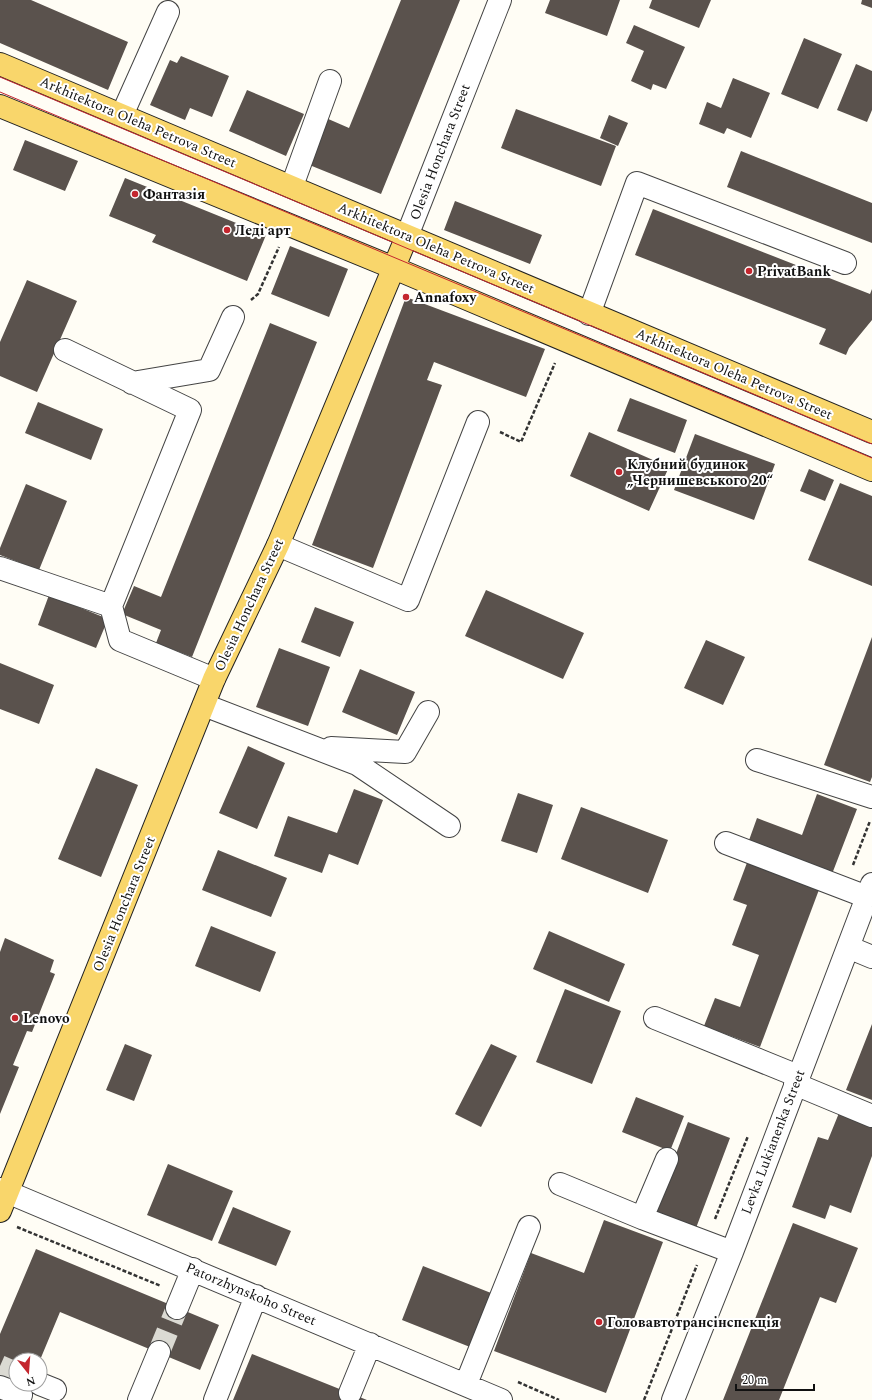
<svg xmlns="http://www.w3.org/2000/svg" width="872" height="1400" font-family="Spectral,serif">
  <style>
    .building { fill: #5a524d }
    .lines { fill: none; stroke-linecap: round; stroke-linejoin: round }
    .minor-tunnel { stroke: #dbdad3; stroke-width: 22; stroke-dasharray: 22 11; stroke-linecap: butt }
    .minor-casing { stroke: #444; stroke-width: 24 }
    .major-casing { stroke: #222; stroke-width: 24 }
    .path { stroke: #333; stroke-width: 2.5; stroke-dasharray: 4 2; stroke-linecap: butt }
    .minor { stroke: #fff; stroke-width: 22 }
    .major { stroke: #f9d66b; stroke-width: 22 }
    .tram { stroke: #c4262e; stroke-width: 1 }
    .poi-dot { fill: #c4262e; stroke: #fff; stroke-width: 1.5 }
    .labels { text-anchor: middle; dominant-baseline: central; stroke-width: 4; stroke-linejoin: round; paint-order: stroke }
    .street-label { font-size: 14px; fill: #111; stroke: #fff }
    .poi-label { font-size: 14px; font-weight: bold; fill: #111; stroke: #fff; text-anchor: start }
  </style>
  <rect width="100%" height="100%" fill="#fffdf5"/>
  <!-- building -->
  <path class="building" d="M 0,0 L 31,0 L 128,42 L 108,90 L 0,43 Z
    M 401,0 L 460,0 L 381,194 L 307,164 L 326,118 L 349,128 Z
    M 550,0 L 620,0 L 607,36 L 545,13 Z
    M 652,0 L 711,0 L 699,28 L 649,8 Z
    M 862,0 L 872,0 L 872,8 L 861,4 Z
    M 634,25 L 685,47 L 666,89 L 653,84 L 651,90 L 631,81 L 644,51 L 626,43 Z
    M 804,38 L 842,54 L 818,109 L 781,94 Z
    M 181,56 L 229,76 L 212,117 L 190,108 L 185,120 L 150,105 L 170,60 L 177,63 Z
    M 856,64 L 872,71 L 872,110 L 867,122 L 837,110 Z
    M 733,78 L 770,93 L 751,138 L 727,128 L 724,134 L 699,124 L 707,102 L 721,108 Z
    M 247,90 L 304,114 L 286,156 L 229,131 Z
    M 516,109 L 616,146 L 601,186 L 501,148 Z
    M 609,115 L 628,123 L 618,146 L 600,138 Z
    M 25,140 L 78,161 L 65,191 L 13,170 Z
    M 741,151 L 872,203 L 872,243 L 727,187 Z
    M 125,178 L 266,235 L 247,281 L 152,242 L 156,235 L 109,216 Z
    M 455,201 L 542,235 L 530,264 L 444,230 Z
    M 653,209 L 870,294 L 872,289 L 872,320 L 849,348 L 846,355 L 819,344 L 826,329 L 635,255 Z
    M 290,246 L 348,269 L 329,317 L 271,294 Z
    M 27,280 L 77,301 L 37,392 L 0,376 L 0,342 Z
    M 406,297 L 545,349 L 526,397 L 434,362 L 427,380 L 442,385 L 373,568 L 312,545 Z
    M 270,323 L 317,342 L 192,657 L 156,643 L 161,630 L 122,614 L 134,586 L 161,597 Z
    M 630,398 L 687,420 L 675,453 L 617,431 Z
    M 38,402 L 103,429 L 91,460 L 25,433 Z
    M 589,432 L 669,467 L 649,511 L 570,476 Z
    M 695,434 L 775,464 L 754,520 L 674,490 Z
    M 809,469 L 834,480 L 825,501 L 800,491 Z
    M 840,483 L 872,496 L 872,586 L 808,560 Z
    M 26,484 L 67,501 L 39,570 L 0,555 L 0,548 Z
    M 486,590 L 584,633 L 563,679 L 465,636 Z
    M 49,595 L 108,619 L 96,648 L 38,625 Z
    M 315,607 L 354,622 L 340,657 L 301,642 Z
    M 872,637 L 872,777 L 870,782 L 824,765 Z
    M 706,640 L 745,657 L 723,705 L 684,688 Z
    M 279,648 L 330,667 L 308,726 L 256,707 Z
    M 0,663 L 54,685 L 39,724 L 0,709 Z
    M 360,669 L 415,692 L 397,735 L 342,712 Z
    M 248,746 L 285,763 L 257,829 L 219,813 Z
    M 96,768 L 138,785 L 101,877 L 58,859 Z
    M 354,789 L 383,800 L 358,865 L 329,854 L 322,873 L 274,856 L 288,816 L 337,833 Z
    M 518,793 L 553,805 L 537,853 L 501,841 Z
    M 817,794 L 857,809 L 832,874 L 748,843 L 757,818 L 802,835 Z
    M 581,807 L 668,840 L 648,893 L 561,859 Z
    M 218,850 L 287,878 L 271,917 L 202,890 Z
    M 748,860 L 820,887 L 760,1047 L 704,1026 L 715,998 L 740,1007 L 759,955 L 732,945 L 747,905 L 733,900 Z
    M 211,926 L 276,952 L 260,992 L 195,966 Z
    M 549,931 L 625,964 L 609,1002 L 533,969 Z
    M 5,938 L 54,960 L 50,972 L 55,974 L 32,1032 L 27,1031 L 13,1065 L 19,1067 L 0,1114 L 0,952 Z
    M 565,989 L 621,1011 L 592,1084 L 536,1062 Z
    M 872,1024 L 872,1100 L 846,1090 Z
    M 125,1044 L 152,1055 L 134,1101 L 106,1090 Z
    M 491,1044 L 517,1056 L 481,1127 L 455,1114 Z
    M 636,1097 L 684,1116 L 670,1151 L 622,1132 Z
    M 839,1113 L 872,1125 L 872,1156 L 851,1213 L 830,1205 L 825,1219 L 792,1207 L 818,1137 L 828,1140 Z
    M 688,1122 L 730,1138 L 696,1228 L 654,1212 Z
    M 168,1164 L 233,1191 L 212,1241 L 147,1215 Z
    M 233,1207 L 291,1231 L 276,1266 L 218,1243 Z
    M 604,1220 L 663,1242 L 606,1393 L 494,1351 L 531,1253 L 584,1273 Z
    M 793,1223 L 858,1248 L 836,1303 L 820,1297 L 779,1400 L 723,1400 Z
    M 36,1249 L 219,1325 L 200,1370 L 60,1312 L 40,1360 L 16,1360 L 16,1384 L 30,1384 L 28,1390 L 0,1379 L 0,1334 Z
    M 423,1266 L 491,1293 L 470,1347 L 402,1320 Z
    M 252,1354 L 367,1400 L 233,1400 Z"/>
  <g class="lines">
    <!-- minor-tunnel -->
    <path class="minor-tunnel" d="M 159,1352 L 177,1308
      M 0,1366 L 16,1373"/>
    <!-- minor casing -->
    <g class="minor-casing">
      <path id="minor" d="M 122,115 L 168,12
        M 292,186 L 330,81
        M 407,236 L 500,0
        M 589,314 L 637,183 L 845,263
        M 65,350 L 190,410 L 111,606
        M 132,383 L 209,370 L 233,317
        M 278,545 L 408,600 L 478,422
        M 0,568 L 111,606 L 120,640 L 214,679
        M 204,705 L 357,764 L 449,826
        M 331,748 L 405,752 L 428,712
        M 757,760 L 872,797
        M 726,843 L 867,897
        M 848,947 L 872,957
        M 655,1018 L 798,1076
        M 795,1084 L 872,1116
        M 560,1184 L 642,1218 L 732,1252
        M 0,1189 L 501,1400
        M 642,1218 L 667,1159
        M 177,1308 L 193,1269
        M 40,1384 L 55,1390
        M 466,1384 L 529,1227
        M 0,1387 L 21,1395
        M 350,1393 L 370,1344
        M 139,1400 L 159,1352
        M 215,1400 L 256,1296
        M 673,1400 L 732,1252 L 872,884"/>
    </g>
    <!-- major casing -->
    <g class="major-casing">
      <path id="major" d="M 0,64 L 872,432
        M 0,106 L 394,268 L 872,470
        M 0,1211 L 214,679 L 278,545 L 407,236"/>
    </g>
    <!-- path -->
    <path class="path" d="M 251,300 L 258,294 L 279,247
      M 500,432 L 521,442 L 555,363
      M 853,865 L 870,821
      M 715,1219 L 748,1136
      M 17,1227 L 161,1286
      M 518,1382 L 559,1400
      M 644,1400 L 697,1265"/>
    <!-- minor -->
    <use href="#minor" class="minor"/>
    <!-- major -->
    <use href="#major" class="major"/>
    <!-- tram -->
    <path class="tram" d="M 0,77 L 872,444
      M 0,92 L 872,458"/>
  </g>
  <!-- markers -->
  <g class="poi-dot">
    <circle cx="135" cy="194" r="4"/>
    <circle cx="227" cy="230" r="4"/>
    <circle cx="749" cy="271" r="4"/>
    <circle cx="406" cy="297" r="4"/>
    <circle cx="619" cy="472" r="4"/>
    <circle cx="15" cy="1018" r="4"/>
    <circle cx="599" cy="1322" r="4"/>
  </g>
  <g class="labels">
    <!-- street labels -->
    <g class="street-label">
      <text transform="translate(138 122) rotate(23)">Arkhitektora Oleha Petrova Street</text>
      <text transform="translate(440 152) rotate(-69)">Olesia Honchara Street</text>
      <text transform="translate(436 248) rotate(23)">Arkhitektora Oleha Petrova Street</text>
      <text transform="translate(734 374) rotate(23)">Arkhitektora Oleha Petrova Street</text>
      <text transform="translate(249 605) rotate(-65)">Olesia Honchara Street</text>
      <text transform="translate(124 904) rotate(-68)">Olesia Honchara Street</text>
      <text transform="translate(773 1142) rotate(-69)">Levka Lukianenka Street</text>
      <text transform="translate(251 1294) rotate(23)">Patorzhynskoho Street</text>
    </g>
    <!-- poi labels -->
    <g class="poi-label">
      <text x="143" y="194">Фантазія</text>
      <text x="235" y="230">Леді арт</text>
      <text x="757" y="271">PrivatBank</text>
      <text x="414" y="297">Annafoxy</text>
      <text x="627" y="464">Клубний будинок<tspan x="627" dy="16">„Чернишевського 20“</tspan></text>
      <text x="23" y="1018">Lenovo</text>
      <text x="607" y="1322">Головавтотрансінспекція</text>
    </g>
  </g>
  <!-- north arrow -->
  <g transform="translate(28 1372) rotate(163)"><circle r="19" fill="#ffffff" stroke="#a0a0a0"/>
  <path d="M0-3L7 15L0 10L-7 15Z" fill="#c4262e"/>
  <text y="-6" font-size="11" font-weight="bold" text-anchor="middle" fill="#111111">N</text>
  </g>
  <!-- scale -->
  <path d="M736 1384v6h78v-6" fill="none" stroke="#111111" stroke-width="2"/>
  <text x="742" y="1384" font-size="12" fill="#111111" stroke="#ffffff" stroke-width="3" paint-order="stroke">20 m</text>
</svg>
